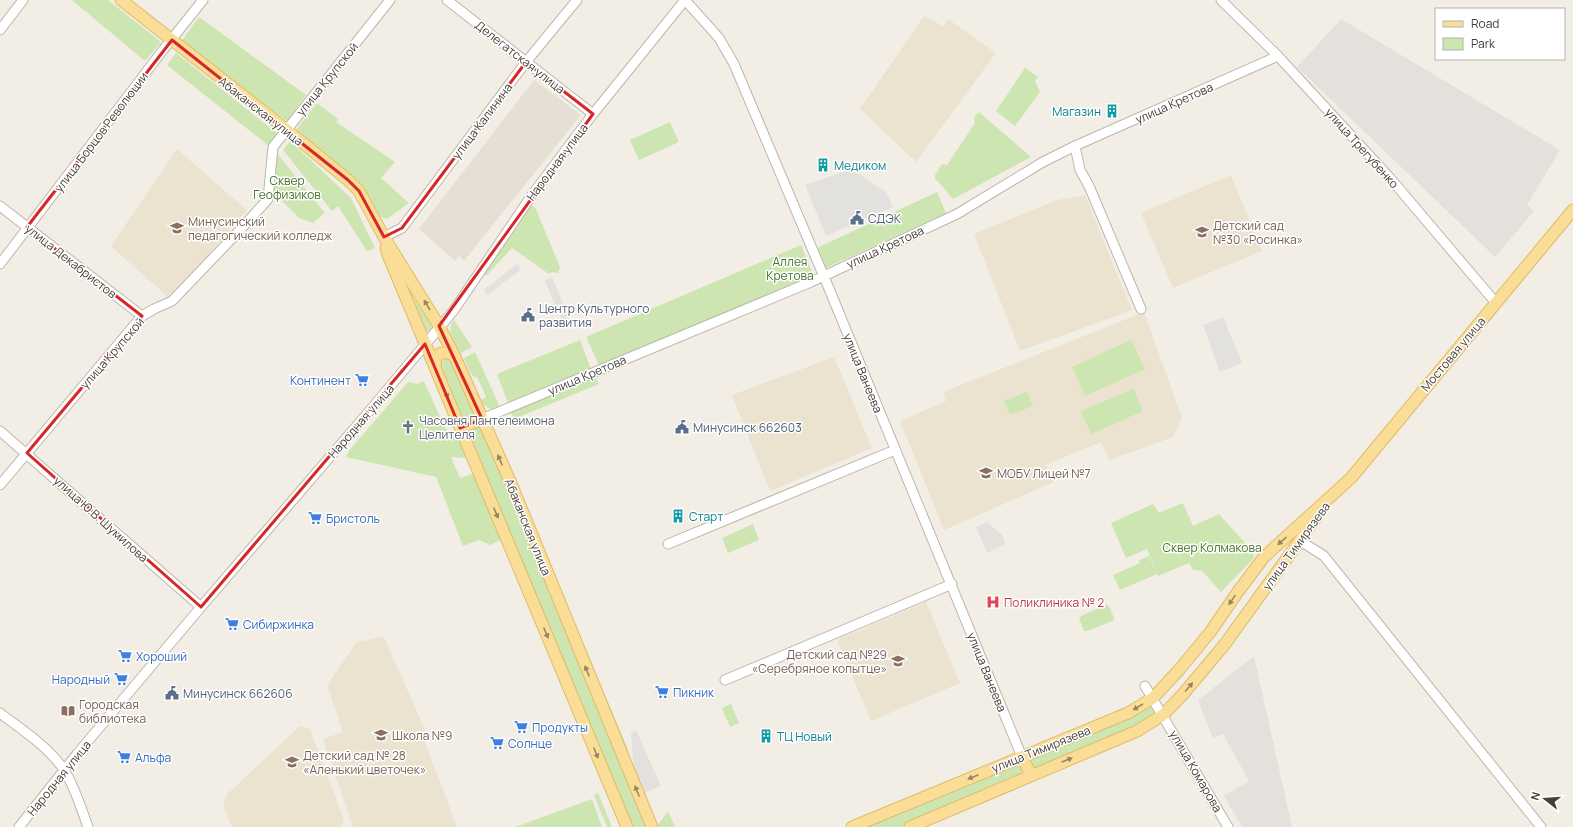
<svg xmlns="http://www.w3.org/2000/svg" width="1573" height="827" font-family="Manrope,sans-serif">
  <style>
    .residential { fill: #e6e0d4 }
    .industrial { fill: #e4e0db }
    .education { fill: #ebe3d0 }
    .green { fill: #cde5b0 }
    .parking { fill: #e3e1de }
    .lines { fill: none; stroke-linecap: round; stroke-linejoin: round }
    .minor-casing { stroke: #bdb6a9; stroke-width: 11 }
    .major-casing { stroke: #dfbb67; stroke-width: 13 }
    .minor { stroke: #fff; stroke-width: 9 }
    .major { stroke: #fade97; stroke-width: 11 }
    .oneway { fill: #968761 }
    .marked { fill: none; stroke: #d62828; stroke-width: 3; stroke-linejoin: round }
    .labels { text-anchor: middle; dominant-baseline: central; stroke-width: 3; stroke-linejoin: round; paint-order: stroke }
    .street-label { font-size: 12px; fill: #443f35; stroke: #fff }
    .culture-label { font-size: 12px; fill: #0d838f; stroke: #fff; text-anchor: start }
    .park-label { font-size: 12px; fill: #47742b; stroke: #fff }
    .service-label { font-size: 12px; fill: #4e5e75; stroke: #fff; text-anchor: start }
    .education-label { font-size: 12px; fill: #785e54; stroke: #fff; text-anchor: start }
    .shop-label { font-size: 12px; fill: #366cbe; stroke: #fff; text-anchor: start }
    .worship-label { font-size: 12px; fill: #5b616d; stroke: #fff; text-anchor: start }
    .health-label { font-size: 12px; fill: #be3a42; stroke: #fff; text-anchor: start }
  </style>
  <rect width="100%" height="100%" fill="#f2eee6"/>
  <!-- residential -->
  <path class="residential" d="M 534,80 L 581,115 L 464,261 L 459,256 L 455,261 L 419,229 Z"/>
  <!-- industrial -->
  <path class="industrial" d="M 1341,19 L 1560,150 L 1527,205 L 1534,211 L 1495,257 L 1297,67 Z
    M 1254,656 L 1292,827 L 1242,827 L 1224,796 L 1249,781 L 1223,734 L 1213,738 L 1198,700 Z"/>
  <!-- education -->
  <path class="education" d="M 924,16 L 943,26 L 948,19 L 996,53 L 916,162 L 860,109 Z
    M 177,149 L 247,210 L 170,299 L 111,246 Z
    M 1231,175 L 1262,251 L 1173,288 L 1141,213 Z
    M 1085,195 L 1132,310 L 1020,351 L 974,234 L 1057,200 Z
    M 1144,312 L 1182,418 L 1173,437 L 1109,460 L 1101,442 L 1046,465 L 1054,482 L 944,530 L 900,421 L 946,401 L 943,392 Z
    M 834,357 L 872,448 L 770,491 L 732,395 Z
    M 926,602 L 960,683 L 871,721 L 837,640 Z
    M 384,637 L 428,737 L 424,740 L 457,827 L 353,827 L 323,739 L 343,732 L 327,685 L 357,642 Z
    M 300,726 L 310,729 L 343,817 L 343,827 L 232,827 L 223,806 L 227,794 Z"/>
  <!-- green -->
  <path class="green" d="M 72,0 L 108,0 L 161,42 L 145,61 Z
    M 199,17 L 306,95 L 287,121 L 180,43 Z
    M 176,53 L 278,134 L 269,146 L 167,65 Z
    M 1025,68 L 1038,77 L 1035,81 L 1040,92 L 1015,126 L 996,111 Z
    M 317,103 L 338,119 L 336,122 L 395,162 L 381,178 L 409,203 L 387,219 L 379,216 L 360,185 L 297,129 Z
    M 979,112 L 1031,157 L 953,199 L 935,178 L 935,175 L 942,164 L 947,165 L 975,123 L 974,117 Z
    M 670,122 L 679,142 L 639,160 L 630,140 Z
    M 290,141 L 351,198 L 375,248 L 367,251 L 338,206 L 332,211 L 283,150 Z
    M 276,152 L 325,213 L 313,223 L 299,218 L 273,192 Z
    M 937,192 L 946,213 L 826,268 L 817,248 Z
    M 528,205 L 535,207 L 560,267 L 558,273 L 552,272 L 549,274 L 512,248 L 487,275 L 483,275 Z
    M 801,245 L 814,277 L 599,365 L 586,337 Z
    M 410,293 L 428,320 L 432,328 L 429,331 L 426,331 L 424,328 Z
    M 454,320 L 472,347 L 461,353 C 455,342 445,331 454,320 Z
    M 580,340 L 591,369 L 508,403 L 497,374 Z
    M 1131,340 L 1145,369 L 1085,396 L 1072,367 Z
    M 475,352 L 500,407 C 491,411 486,409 481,400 L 486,397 L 477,377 L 474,377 L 470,372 L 464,358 Z
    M 447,358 L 450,358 L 476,414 L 475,418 L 467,421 L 463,419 L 441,365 L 443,360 Z
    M 594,376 L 599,384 L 514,419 L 510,410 Z
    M 424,381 L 445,428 L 461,439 L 466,458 L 451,457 L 460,478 L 472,474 L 479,483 L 502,538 L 501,540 L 490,545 L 479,540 L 463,546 L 436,477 L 346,457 L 349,451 L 408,382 L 417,384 Z
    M 1134,389 L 1143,411 L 1091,434 L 1081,411 Z
    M 1027,392 L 1033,406 L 1010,415 L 1004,401 Z
    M 481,425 L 647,827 L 632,827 L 468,431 L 469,428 Z
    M 524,502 L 627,747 L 628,761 Z
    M 1183,503 L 1193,526 L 1219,514 L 1253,552 L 1254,558 L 1221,592 L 1202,571 L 1193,570 L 1189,563 L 1158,576 L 1147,549 L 1126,558 L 1111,523 L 1153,504 L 1159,513 Z
    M 753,524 L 759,540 L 728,553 L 722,538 Z
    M 1149,556 L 1157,574 L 1120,590 L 1113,575 L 1140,563 L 1139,560 Z
    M 1106,605 L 1109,606 L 1114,618 L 1113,621 L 1087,631 L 1084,631 L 1079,618 L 1081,616 Z
    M 731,704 L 739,723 L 730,727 L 722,708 Z
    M 1150,704 L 1154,705 L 1156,714 L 1141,723 L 1036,767 L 1032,767 L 1029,761 L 1031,758 Z
    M 1013,764 L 1020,764 L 1023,771 L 1021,773 L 995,784 L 989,789 L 900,827 L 861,827 Z
    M 598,793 L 612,827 L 607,827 L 594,795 Z
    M 592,799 L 602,827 L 515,827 Z
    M 668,811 L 675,827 L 658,827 L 658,825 Z"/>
  <!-- parking -->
  <path class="parking" d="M 852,169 L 886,192 L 893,207 L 826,236 L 805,185 Z
    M 517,264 L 521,269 L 488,295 L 484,290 Z
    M 552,277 L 570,320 L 563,323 L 545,281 Z
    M 1223,317 L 1242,363 L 1220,372 L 1203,325 Z
    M 987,522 L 1002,535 L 1005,544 L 987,553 L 976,527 Z
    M 636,730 L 661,786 L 644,793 L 634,770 L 631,733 Z"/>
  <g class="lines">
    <!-- minor casing -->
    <g class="minor-casing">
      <path id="minor" d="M 447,0 L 593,114
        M 685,0 L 719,38 L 734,64 L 830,291 L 1022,757
        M 1221,0 L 1278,56 L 1390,178 L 1496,303
        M 0,30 L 23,0
        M 1075,146 L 1080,170 L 1089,186 L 1141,309
        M 0,206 L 142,316
        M 384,237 L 402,228 L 526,62 L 577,0
        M 0,264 L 163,50 L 203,0
        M 482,419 L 811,282 L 957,214 L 1043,162 L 1075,146 L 1278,56
        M 0,431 L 201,607
        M 0,485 L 142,316 L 154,309 L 172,301 L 240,230 L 268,199 L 273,147 L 390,0
        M 1299,540 L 1324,556 L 1541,827
        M 668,544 L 895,450
        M 725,680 L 952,584
        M 1145,686 L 1228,827
        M 0,713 C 22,730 49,747 64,770 C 75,787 81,808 88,827
        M 19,827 L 77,754 L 201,607 L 372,408 L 454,310 L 532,195 L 593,114 L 685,0"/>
    </g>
    <!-- major casing -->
    <g class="major-casing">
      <path id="major" d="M 121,0 L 287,130 L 348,180 L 359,191 L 384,237 L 439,326 L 456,359 L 510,481 L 652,827
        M 386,248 L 388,255 L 627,827
        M 435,367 C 435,351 442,351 454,355
        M 460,428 L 482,419
        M 1022,757 L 1031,775
        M 852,827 L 1128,713 L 1153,698 L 1179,670 L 1211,631 L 1237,593 L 1264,557 L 1351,478 L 1573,210
        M 910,827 L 1137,731 L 1163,715 L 1184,693 L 1225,644 L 1316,518"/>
    </g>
    <!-- minor -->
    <use href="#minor" class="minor"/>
    <!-- major -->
    <use href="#major" class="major"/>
  </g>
  <!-- one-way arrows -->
  <defs><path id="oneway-solid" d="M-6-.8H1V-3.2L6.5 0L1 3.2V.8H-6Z"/></defs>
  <g class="oneway">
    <use href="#oneway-solid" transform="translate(427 305) rotate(-121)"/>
    <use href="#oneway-solid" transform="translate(446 393) rotate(68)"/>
    <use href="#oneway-solid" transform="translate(500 460) rotate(-114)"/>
    <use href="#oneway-solid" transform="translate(496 513) rotate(67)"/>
    <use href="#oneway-solid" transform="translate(1282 541) rotate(138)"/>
    <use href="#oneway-solid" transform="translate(1232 600) rotate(124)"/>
    <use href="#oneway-solid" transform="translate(546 633) rotate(67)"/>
    <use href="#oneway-solid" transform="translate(587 671) rotate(-112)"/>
    <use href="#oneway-solid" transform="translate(1189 687) rotate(-50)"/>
    <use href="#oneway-solid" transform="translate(1138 707) rotate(149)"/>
    <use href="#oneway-solid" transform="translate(596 753) rotate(68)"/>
    <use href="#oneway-solid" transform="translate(1067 760) rotate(-23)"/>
    <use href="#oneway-solid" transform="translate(973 777) rotate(157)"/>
    <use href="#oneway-solid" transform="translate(637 791) rotate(-112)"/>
  </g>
  <!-- marked area -->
  <path class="marked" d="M 172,40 L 348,180 L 359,191 L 384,237 L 402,228 L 526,62 L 593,114 L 439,326 L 482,419 L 460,428 L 425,344 L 201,607 L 27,453 L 142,316 L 27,227 Z"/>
  <!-- icons -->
  <defs>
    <g id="building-bare" transform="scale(1.08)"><path d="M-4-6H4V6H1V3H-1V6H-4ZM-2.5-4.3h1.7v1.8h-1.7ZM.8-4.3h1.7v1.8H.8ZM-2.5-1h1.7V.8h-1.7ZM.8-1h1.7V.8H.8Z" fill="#0f9aa8" stroke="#fff" stroke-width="2.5" paint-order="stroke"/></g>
    <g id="civic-bare" transform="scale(1.08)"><path d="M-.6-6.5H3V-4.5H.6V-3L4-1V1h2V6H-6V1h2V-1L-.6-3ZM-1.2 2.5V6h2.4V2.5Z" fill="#5c6f8a" stroke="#fff" stroke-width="2.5" paint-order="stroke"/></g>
    <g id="university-bare" transform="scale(1.08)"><path d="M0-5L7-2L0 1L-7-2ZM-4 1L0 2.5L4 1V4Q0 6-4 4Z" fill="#8d6e63" stroke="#fff" stroke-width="2.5" paint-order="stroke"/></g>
    <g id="school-bare" transform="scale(1.08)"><path d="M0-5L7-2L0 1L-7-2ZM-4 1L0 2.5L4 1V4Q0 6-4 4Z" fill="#8d6e63" stroke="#fff" stroke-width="2.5" paint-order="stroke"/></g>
    <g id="supermarket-bare" transform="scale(1.08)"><path d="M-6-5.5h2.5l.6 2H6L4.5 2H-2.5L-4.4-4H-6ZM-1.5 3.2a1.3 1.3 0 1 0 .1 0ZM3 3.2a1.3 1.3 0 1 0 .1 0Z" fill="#3f7fe0" stroke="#fff" stroke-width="2.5" paint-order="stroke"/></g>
    <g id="church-bare" transform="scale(1.08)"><path d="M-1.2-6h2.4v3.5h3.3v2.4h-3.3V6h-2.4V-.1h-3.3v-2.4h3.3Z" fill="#6b7280" stroke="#fff" stroke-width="2.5" paint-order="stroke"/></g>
    <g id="hospital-bare" transform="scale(1.08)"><path d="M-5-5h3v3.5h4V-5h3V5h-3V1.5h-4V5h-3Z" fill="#e0444e" stroke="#fff" stroke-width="2.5" paint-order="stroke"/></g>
    <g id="library-bare" transform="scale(1.08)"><path d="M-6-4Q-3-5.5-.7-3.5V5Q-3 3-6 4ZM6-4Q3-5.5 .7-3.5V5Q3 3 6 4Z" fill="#8d6e63" stroke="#fff" stroke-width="2.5" paint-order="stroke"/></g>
  </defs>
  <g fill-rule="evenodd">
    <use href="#building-bare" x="1112" y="111"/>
    <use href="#building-bare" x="823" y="165"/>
    <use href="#civic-bare" x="857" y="218"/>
    <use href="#university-bare" x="177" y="228"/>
    <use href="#school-bare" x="1202" y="232"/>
    <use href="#civic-bare" x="528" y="315"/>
    <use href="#supermarket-bare" x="362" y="380"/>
    <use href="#church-bare" x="408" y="427"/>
    <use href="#civic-bare" x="682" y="427"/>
    <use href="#school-bare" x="986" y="473"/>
    <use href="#building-bare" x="678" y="516"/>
    <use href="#supermarket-bare" x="315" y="518"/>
    <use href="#hospital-bare" x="993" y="602"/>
    <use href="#supermarket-bare" x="232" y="624"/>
    <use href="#supermarket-bare" x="125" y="656"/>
    <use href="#school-bare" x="898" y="661"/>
    <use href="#supermarket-bare" x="121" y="679"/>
    <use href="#supermarket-bare" x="662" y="692"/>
    <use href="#civic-bare" x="172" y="693"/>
    <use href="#library-bare" x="68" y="711"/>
    <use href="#supermarket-bare" x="521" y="727"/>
    <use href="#school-bare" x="381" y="735"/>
    <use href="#building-bare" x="766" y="736"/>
    <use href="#supermarket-bare" x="497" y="743"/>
    <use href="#supermarket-bare" x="124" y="757"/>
    <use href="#school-bare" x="292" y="762"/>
  </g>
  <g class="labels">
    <!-- street labels -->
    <g class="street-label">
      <text transform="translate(520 57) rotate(38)">Делегатская улица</text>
      <text transform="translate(327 79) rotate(-51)">улица Крупской</text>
      <text transform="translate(1174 103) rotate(-24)">улица Кретова</text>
      <text transform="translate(261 111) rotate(38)">Абаканская улица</text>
      <text transform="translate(482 121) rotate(-53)">улица Калинина</text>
      <text transform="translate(101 132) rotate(-53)">улица Борцов Революции</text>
      <text transform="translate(1362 148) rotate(48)">улица Трегубенко</text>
      <text transform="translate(557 162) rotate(-53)">Народная улица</text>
      <text transform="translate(885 247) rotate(-25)">улица Кретова</text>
      <text transform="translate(71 261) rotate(38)">улица Декабристов</text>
      <text transform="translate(112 353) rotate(-49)">улица Крупской</text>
      <text transform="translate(1453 354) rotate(-50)">Мостовая улица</text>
      <text transform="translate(863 373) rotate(68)">улица Ванеева</text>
      <text transform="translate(587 375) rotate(-23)">улица Кретова</text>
      <text transform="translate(361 421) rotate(-49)">Народная улица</text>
      <text transform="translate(101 519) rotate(42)">улица Ю.В. Шумилова</text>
      <text transform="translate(528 527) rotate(68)">Абаканская улица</text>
      <text transform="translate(1296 546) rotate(-54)">улица Тимирязева</text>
      <text transform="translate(987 672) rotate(68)">улица Ванеева</text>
      <text transform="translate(1041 749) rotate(-22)">улица Тимирязева</text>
      <text transform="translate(1196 771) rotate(60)">улица Комарова</text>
      <text transform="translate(59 778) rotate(-51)">Народная улица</text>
    </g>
    <!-- culture labels -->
    <g class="culture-label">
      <text x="1101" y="111" text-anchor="end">Магазин</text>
      <text x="834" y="165">Медиком</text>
      <text x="689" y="516">Старт</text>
      <text x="777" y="736">ТЦ Новый</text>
    </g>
    <!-- park labels -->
    <g class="park-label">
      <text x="287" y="180">Сквер<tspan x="287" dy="14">Геофизиков</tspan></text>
      <text x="790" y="261">Аллея<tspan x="790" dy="14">Кретова</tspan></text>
      <text x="1212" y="547">Сквер Колмакова</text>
    </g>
    <!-- service labels -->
    <g class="service-label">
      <text x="868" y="218">СДЭК</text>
      <text x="539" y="308">Центр Культурного<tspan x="539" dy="14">развития</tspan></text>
      <text x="693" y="427">Минусинск 662603</text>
      <text x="183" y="693">Минусинск 662606</text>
    </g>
    <!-- education labels -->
    <g class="education-label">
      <text x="188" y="221">Минусинский<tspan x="188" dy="14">педагогический колледж</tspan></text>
      <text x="1213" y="225">Детский сад<tspan x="1213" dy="14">№30 «Росинка»</tspan></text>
      <text x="997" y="473">МОБУ Лицей №7</text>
      <text x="887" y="654" text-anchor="end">Детский сад №29<tspan x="887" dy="14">«Серебряное копытце»</tspan></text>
      <text x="79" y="704">Городская<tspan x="79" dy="14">библиотека</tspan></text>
      <text x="392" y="735">Школа №9</text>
      <text x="303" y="755">Детский сад № 28<tspan x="303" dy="14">«Аленький цветочек»</tspan></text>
    </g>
    <!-- shop labels -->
    <g class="shop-label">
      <text x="351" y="380" text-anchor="end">Континент</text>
      <text x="326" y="518">Бристоль</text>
      <text x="243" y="624">Сибиржинка</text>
      <text x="136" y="656">Хороший</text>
      <text x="110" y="679" text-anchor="end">Народный</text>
      <text x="673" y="692">Пикник</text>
      <text x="532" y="727">Продукты</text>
      <text x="508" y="743">Солнце</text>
      <text x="135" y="757">Альфа</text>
    </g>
    <!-- worship labels -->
    <g class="worship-label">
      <text x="419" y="420">Часовня Пантелеимона<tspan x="419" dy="14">Целителя</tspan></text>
    </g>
    <!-- health labels -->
    <g class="health-label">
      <text x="1004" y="602">Поликлиника № 2</text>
    </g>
  </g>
  <!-- legend -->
  <rect x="1435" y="8" width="130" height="52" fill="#ffffff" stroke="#b4b2ae"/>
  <rect x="1443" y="21" width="20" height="6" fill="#fade97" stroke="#b4b2ae"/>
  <text x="1471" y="28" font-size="12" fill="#443f35">Road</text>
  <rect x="1443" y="38" width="20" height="12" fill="#cde5b0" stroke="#b4b2ae"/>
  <text x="1471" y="48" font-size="12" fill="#443f35">Park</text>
  <!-- north arrow -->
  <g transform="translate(1545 799) rotate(287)" stroke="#ffffff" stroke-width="3" paint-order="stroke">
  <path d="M0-3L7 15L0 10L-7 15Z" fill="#443f35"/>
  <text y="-6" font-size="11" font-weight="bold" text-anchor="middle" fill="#443f35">N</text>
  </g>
</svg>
